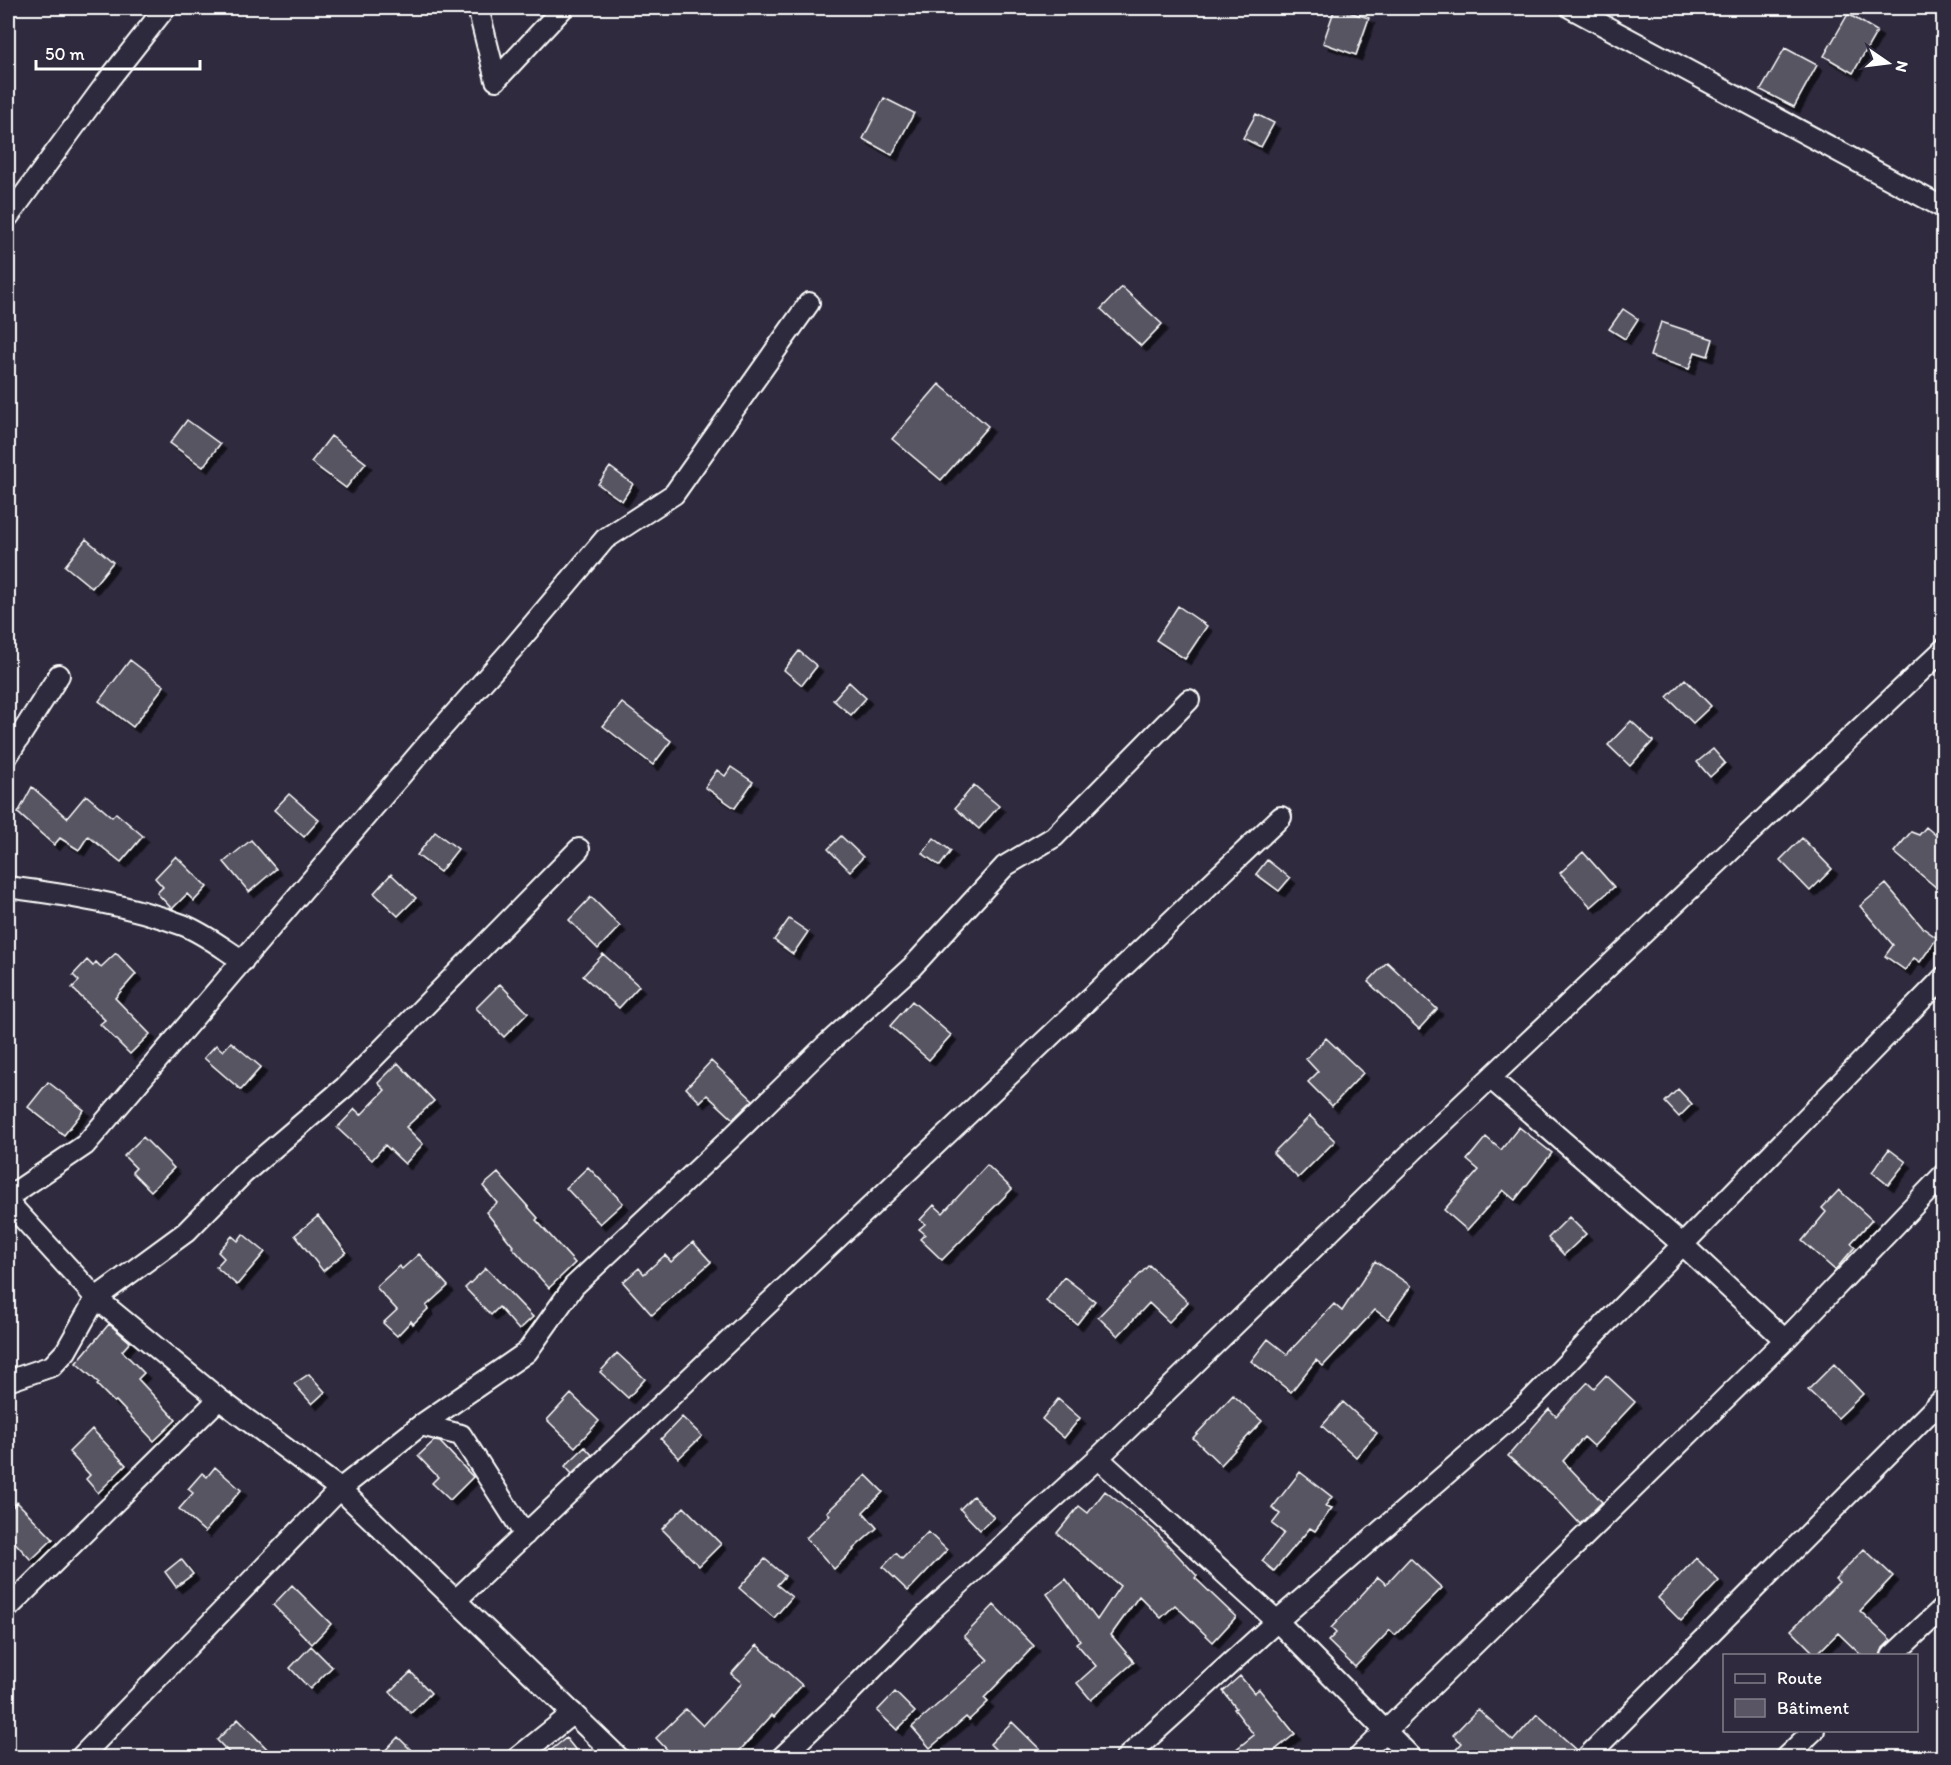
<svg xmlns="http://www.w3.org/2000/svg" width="1951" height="1765" font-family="Itim,sans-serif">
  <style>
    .building { fill: #595564; stroke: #fff; stroke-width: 1.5; filter: url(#shadow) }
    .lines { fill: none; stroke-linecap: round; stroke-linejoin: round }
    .street-casing { stroke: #fff; stroke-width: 24 }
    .street { stroke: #2f2a3d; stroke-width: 20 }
  </style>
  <defs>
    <filter id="shadow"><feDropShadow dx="5.5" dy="5.5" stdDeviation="0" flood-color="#0009"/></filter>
  </defs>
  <rect width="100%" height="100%" fill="#2f2a3d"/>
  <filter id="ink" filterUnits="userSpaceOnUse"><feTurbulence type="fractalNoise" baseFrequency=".0167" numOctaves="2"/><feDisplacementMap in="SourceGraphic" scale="12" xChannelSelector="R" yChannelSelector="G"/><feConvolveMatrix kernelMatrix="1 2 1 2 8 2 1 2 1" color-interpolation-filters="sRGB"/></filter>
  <g filter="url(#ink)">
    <!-- building -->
    <path class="building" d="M 1335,8 L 1369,18 L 1356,55 L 1323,43 Z
      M 1848,14 L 1877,31 L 1853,73 L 1824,56 Z
      M 1785,48 L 1817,65 L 1794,107 L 1761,90 Z
      M 884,98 L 914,113 L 892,155 L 863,139 Z
      M 1256,114 L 1274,123 L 1261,147 L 1243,138 Z
      M 1122,287 L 1162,324 L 1141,346 L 1101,309 Z
      M 1623,309 L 1638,319 L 1625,339 L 1609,329 Z
      M 1661,322 L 1713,339 L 1708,356 L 1695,352 L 1689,369 L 1650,356 Z
      M 939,384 L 988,426 L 941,480 L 892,439 Z
      M 187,420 L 220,444 L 203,467 L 170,443 Z
      M 331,436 L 366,463 L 346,488 L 311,462 Z
      M 610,467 L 633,484 L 622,501 L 598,484 Z
      M 86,539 L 113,562 L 92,588 L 65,566 Z
      M 1178,606 L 1207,626 L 1185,659 L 1156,640 Z
      M 799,651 L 817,666 L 802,685 L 784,670 Z
      M 130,660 L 164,686 L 133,727 L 99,701 Z
      M 1685,679 L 1711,706 L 1693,723 L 1667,697 Z
      M 849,682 L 866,698 L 851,715 L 833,700 Z
      M 622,703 L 671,741 L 653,765 L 603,726 Z
      M 1631,721 L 1653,741 L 1630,766 L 1608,745 Z
      M 1713,749 L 1725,763 L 1710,777 L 1697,762 Z
      M 731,767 L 753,782 L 735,808 L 705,787 L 717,770 L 725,776 Z
      M 974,785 L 999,806 L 979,829 L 955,808 Z
      M 32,787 L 67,818 L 86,795 L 112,817 L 116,813 L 143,836 L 121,862 L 88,836 L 79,850 L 60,838 L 54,845 L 18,813 Z
      M 289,794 L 319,820 L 304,837 L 274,810 Z
      M 1926,827 L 1944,842 L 1944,894 L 1894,852 L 1911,832 L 1919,835 Z
      M 435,832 L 458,849 L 440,872 L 417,855 Z
      M 841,836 L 863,857 L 850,871 L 828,849 Z
      M 934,838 L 951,851 L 940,866 L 922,853 Z
      M 1802,838 L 1832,869 L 1810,891 L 1780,860 Z
      M 251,840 L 276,869 L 249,892 L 224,862 Z
      M 1583,852 L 1614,887 L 1591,907 L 1560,873 Z
      M 176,856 L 207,887 L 194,901 L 187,894 L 172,909 L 157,893 L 163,887 L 155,878 Z
      M 1267,860 L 1290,878 L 1279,891 L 1256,874 Z
      M 391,874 L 416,898 L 398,916 L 374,893 Z
      M 1886,884 L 1923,928 L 1937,938 L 1920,962 L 1914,958 L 1905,970 L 1885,956 L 1893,945 L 1860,906 Z
      M 591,897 L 620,926 L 598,949 L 569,920 Z
      M 789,919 L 808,932 L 793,954 L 774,940 Z
      M 116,953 L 136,974 L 115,998 L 150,1034 L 130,1054 L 100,1024 L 105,1020 L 72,988 L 79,981 L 73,975 L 87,960 L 93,966 L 96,962 L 101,967 Z
      M 603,954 L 639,986 L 619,1008 L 583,976 Z
      M 1387,962 L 1437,1009 L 1419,1029 L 1368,982 Z
      M 500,984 L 528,1013 L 504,1037 L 476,1008 Z
      M 912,1001 L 951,1035 L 929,1060 L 890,1026 Z
      M 1326,1038 L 1363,1073 L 1332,1106 L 1308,1082 L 1318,1072 L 1306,1059 Z
      M 231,1042 L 261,1067 L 241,1090 L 204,1058 L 216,1045 L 223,1051 Z
      M 711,1061 L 753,1100 L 733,1119 L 707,1095 L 700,1102 L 686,1088 Z
      M 398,1063 L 434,1101 L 406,1127 L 423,1144 L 405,1164 L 385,1145 L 372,1160 L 337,1128 L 355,1109 L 361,1115 L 385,1090 L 378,1083 Z
      M 48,1082 L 84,1110 L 64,1135 L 28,1107 Z
      M 1678,1089 L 1692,1104 L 1679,1117 L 1665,1102 Z
      M 1310,1116 L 1335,1141 L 1298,1178 L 1273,1153 Z
      M 1519,1127 L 1552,1153 L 1515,1200 L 1503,1190 L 1467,1230 L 1444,1210 L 1479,1170 L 1467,1160 L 1486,1137 L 1501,1150 Z
      M 143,1137 L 174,1168 L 151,1191 L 132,1172 L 136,1168 L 124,1156 Z
      M 1889,1149 L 1906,1162 L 1888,1185 L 1872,1172 Z
      M 987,1165 L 1012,1189 L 942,1260 L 920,1239 L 925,1234 L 919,1229 L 925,1224 L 920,1220 L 934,1205 L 943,1213 Z
      M 588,1167 L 623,1203 L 600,1224 L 566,1188 Z
      M 498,1173 L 538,1218 L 536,1220 L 575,1263 L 549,1288 L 512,1247 L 513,1246 L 486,1212 L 497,1203 L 483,1186 Z
      M 1839,1190 L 1872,1220 L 1851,1243 L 1855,1247 L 1835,1270 L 1802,1241 L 1826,1212 L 1822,1208 Z
      M 318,1216 L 346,1252 L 323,1271 L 295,1235 Z
      M 1569,1217 L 1586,1234 L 1564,1255 L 1548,1238 Z
      M 243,1234 L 265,1252 L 237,1285 L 216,1267 L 224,1258 L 218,1252 L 232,1236 L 238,1241 Z
      M 693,1242 L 711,1262 L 652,1315 L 623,1282 L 639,1268 L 644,1274 L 665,1255 L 671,1262 Z
      M 419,1254 L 448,1286 L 426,1306 L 428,1309 L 413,1324 L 411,1321 L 397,1336 L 383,1323 L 397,1310 L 376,1287 L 399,1266 L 402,1269 Z
      M 1375,1261 L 1411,1286 L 1388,1319 L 1375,1310 L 1323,1366 L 1316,1360 L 1291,1392 L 1251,1361 L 1268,1339 L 1287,1354 L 1334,1304 L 1342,1311 Z
      M 1149,1265 L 1188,1302 L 1169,1322 L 1149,1303 L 1118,1336 L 1098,1317 Z
      M 486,1268 L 533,1317 L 519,1330 L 499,1307 L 491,1315 L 465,1288 Z
      M 1064,1277 L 1095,1301 L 1077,1324 L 1046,1301 Z
      M 109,1324 L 130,1342 L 122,1351 L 144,1373 L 138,1379 L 176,1420 L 154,1441 L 116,1401 L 114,1402 L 97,1385 L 99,1383 L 76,1363 Z
      M 617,1353 L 645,1379 L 628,1398 L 600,1372 Z
      M 1834,1364 L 1863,1394 L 1838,1418 L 1808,1390 Z
      M 309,1374 L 325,1392 L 312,1404 L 294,1384 Z
      M 1606,1375 L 1635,1402 L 1594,1446 L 1584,1437 L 1563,1461 L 1602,1502 L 1580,1524 L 1554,1496 L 1508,1456 L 1549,1409 L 1556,1416 L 1588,1382 L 1594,1388 Z
      M 571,1394 L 599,1421 L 575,1447 L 547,1420 Z
      M 1233,1395 L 1262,1421 L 1221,1465 L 1193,1438 Z
      M 1058,1399 L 1080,1418 L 1064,1438 L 1042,1419 Z
      M 1343,1402 L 1377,1433 L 1356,1457 L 1322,1426 Z
      M 682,1417 L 702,1436 L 679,1458 L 661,1439 Z
      M 92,1429 L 126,1465 L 98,1493 L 86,1479 L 90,1475 L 69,1452 Z
      M 434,1441 L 440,1442 L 473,1477 L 450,1500 L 432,1483 L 438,1477 L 418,1456 Z
      M 585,1447 L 592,1455 L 572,1474 L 565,1466 Z
      M 215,1467 L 241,1490 L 205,1532 L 179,1509 L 193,1493 L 188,1489 L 202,1473 L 207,1477 Z
      M 1300,1472 L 1332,1497 L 1325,1506 L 1332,1508 L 1315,1531 L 1310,1528 L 1274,1571 L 1262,1561 L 1284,1533 L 1272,1524 L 1280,1514 L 1272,1508 Z
      M 866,1475 L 883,1492 L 863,1512 L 877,1528 L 853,1549 L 854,1550 L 834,1569 L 806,1538 L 830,1515 L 827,1512 Z
      M 1105,1491 L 1154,1530 L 1197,1576 L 1195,1578 L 1236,1617 L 1213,1642 L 1175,1605 L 1161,1618 L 1139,1596 L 1111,1635 L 1134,1662 L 1091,1700 L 1077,1683 L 1096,1666 L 1076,1643 L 1080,1640 L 1047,1594 L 1066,1579 L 1097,1620 L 1120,1586 L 1057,1533 L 1079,1506 L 1088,1513 Z
      M 973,1496 L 994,1517 L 980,1530 L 960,1509 Z
      M 17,1502 L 53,1539 L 31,1560 L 8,1535 L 8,1512 Z
      M 684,1507 L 721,1544 L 699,1566 L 662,1529 Z
      M 928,1532 L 947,1550 L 908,1591 L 883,1567 L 896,1553 L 902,1559 Z
      M 1864,1549 L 1893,1576 L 1860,1611 L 1891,1640 L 1883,1648 L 1880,1656 L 1862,1656 L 1838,1633 L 1816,1655 L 1791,1630 L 1839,1582 L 1835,1579 Z
      M 1410,1558 L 1442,1588 L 1395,1635 L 1390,1630 L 1355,1667 L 1328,1641 L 1336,1633 L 1331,1628 L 1378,1577 L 1386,1584 Z
      M 1696,1558 L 1719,1581 L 1681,1621 L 1658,1598 Z
      M 181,1559 L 193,1574 L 176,1587 L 165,1572 Z
      M 765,1559 L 785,1576 L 777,1585 L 792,1597 L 774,1618 L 739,1588 Z
      M 292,1585 L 331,1624 L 312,1644 L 273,1605 Z
      M 994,1605 L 1034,1646 L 984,1698 L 988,1702 L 969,1720 L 966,1717 L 930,1748 L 912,1727 L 988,1660 L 964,1636 Z
      M 757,1645 L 802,1685 L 774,1717 L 772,1715 L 733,1758 L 675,1758 L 656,1738 L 686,1709 L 703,1726 L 742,1683 L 731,1674 Z
      M 311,1646 L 332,1667 L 310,1689 L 290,1668 Z
      M 411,1672 L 431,1693 L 411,1713 L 390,1692 Z
      M 1240,1676 L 1254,1693 L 1259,1689 L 1295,1734 L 1265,1758 L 1225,1758 L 1254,1735 L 1234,1709 L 1236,1708 L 1223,1691 Z
      M 895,1692 L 915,1712 L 897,1730 L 877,1711 Z
      M 1478,1709 L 1513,1741 L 1537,1714 L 1577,1750 L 1574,1758 L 1448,1758 L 1462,1743 L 1453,1735 Z
      M 238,1719 L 276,1758 L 234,1758 L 217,1740 Z
      M 1012,1722 L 1049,1758 L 1004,1758 L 990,1744 Z
      M 398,1737 L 419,1758 L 378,1758 Z
      M 566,1738 L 582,1758 L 541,1758 Z"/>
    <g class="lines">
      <!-- street casing -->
      <g class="street-casing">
        <path id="street" d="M 478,8 L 496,80
          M 1571,8 L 1944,208
          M 496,80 L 563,8
          M 8,217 L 110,78 L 165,8
          M 8,755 L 59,675
          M 8,887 C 66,895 127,904 183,925 C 204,933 224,949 243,961
          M 1490,1078 L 1683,1245 L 1785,1340
          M 8,1197 L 85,1145 L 425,747 L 514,647 L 605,539 L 674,494 L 809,303
          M 8,1202 L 96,1298 L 219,1399 L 340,1489 L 619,1758
          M 8,1381 L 52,1366 L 66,1351 L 96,1298 L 186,1232 L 243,1174 L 345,1087 L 579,849
          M 421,1425 L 527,1352 L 574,1286 L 730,1139 L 825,1046 L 912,967 L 1005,866 L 1054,837 L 1189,700
          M 1098,1458 L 1277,1621 L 1412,1758
          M 456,1600 L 1281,817
          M 8,1608 L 219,1399
          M 1892,1656 L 1944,1607
          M 80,1758 L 340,1489 L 421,1425 L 461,1435 L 525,1535
          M 517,1758 L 573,1713
          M 781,1758 L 836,1706 L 927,1614 L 1098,1458 L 1414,1150 L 1944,649
          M 1126,1758 L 1277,1621 L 1528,1403 L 1944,977
          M 1358,1758 L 1785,1340 L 1944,1174
          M 1586,1758 L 1944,1398
          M 1785,1758 L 1814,1730"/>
      </g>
      <!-- street -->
      <use href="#street" class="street"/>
    </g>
  </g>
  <!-- margin -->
  <rect width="1951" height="1765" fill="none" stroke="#2f2a3d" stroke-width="30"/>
  <rect x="15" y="15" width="1921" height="1735" fill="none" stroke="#fff" stroke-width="2" filter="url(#ink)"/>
  <!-- legend -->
  <rect x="1723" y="1654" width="195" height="78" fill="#2f2a3d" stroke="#827f8b" stroke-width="1.5"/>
  <rect x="1735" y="1674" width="30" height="9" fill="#2f2a3d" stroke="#827f8b" stroke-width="1.5"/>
  <text x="1777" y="1684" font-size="18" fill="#ffffff">Route</text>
  <rect x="1735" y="1699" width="30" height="18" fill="#595564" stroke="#827f8b" stroke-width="1.5"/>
  <text x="1777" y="1714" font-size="18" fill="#ffffff">Bâtiment</text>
  <!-- north arrow -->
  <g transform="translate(1888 63) rotate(104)" stroke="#2f2a3d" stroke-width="4.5" paint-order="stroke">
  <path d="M0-4.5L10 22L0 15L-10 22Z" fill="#ffffff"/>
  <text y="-9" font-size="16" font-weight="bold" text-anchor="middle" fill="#ffffff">N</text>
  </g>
  <!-- scale -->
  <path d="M36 60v9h164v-9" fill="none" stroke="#ffffff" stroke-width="3"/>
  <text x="45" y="60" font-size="18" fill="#ffffff" stroke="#2f2a3d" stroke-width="4.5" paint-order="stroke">50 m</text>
</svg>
